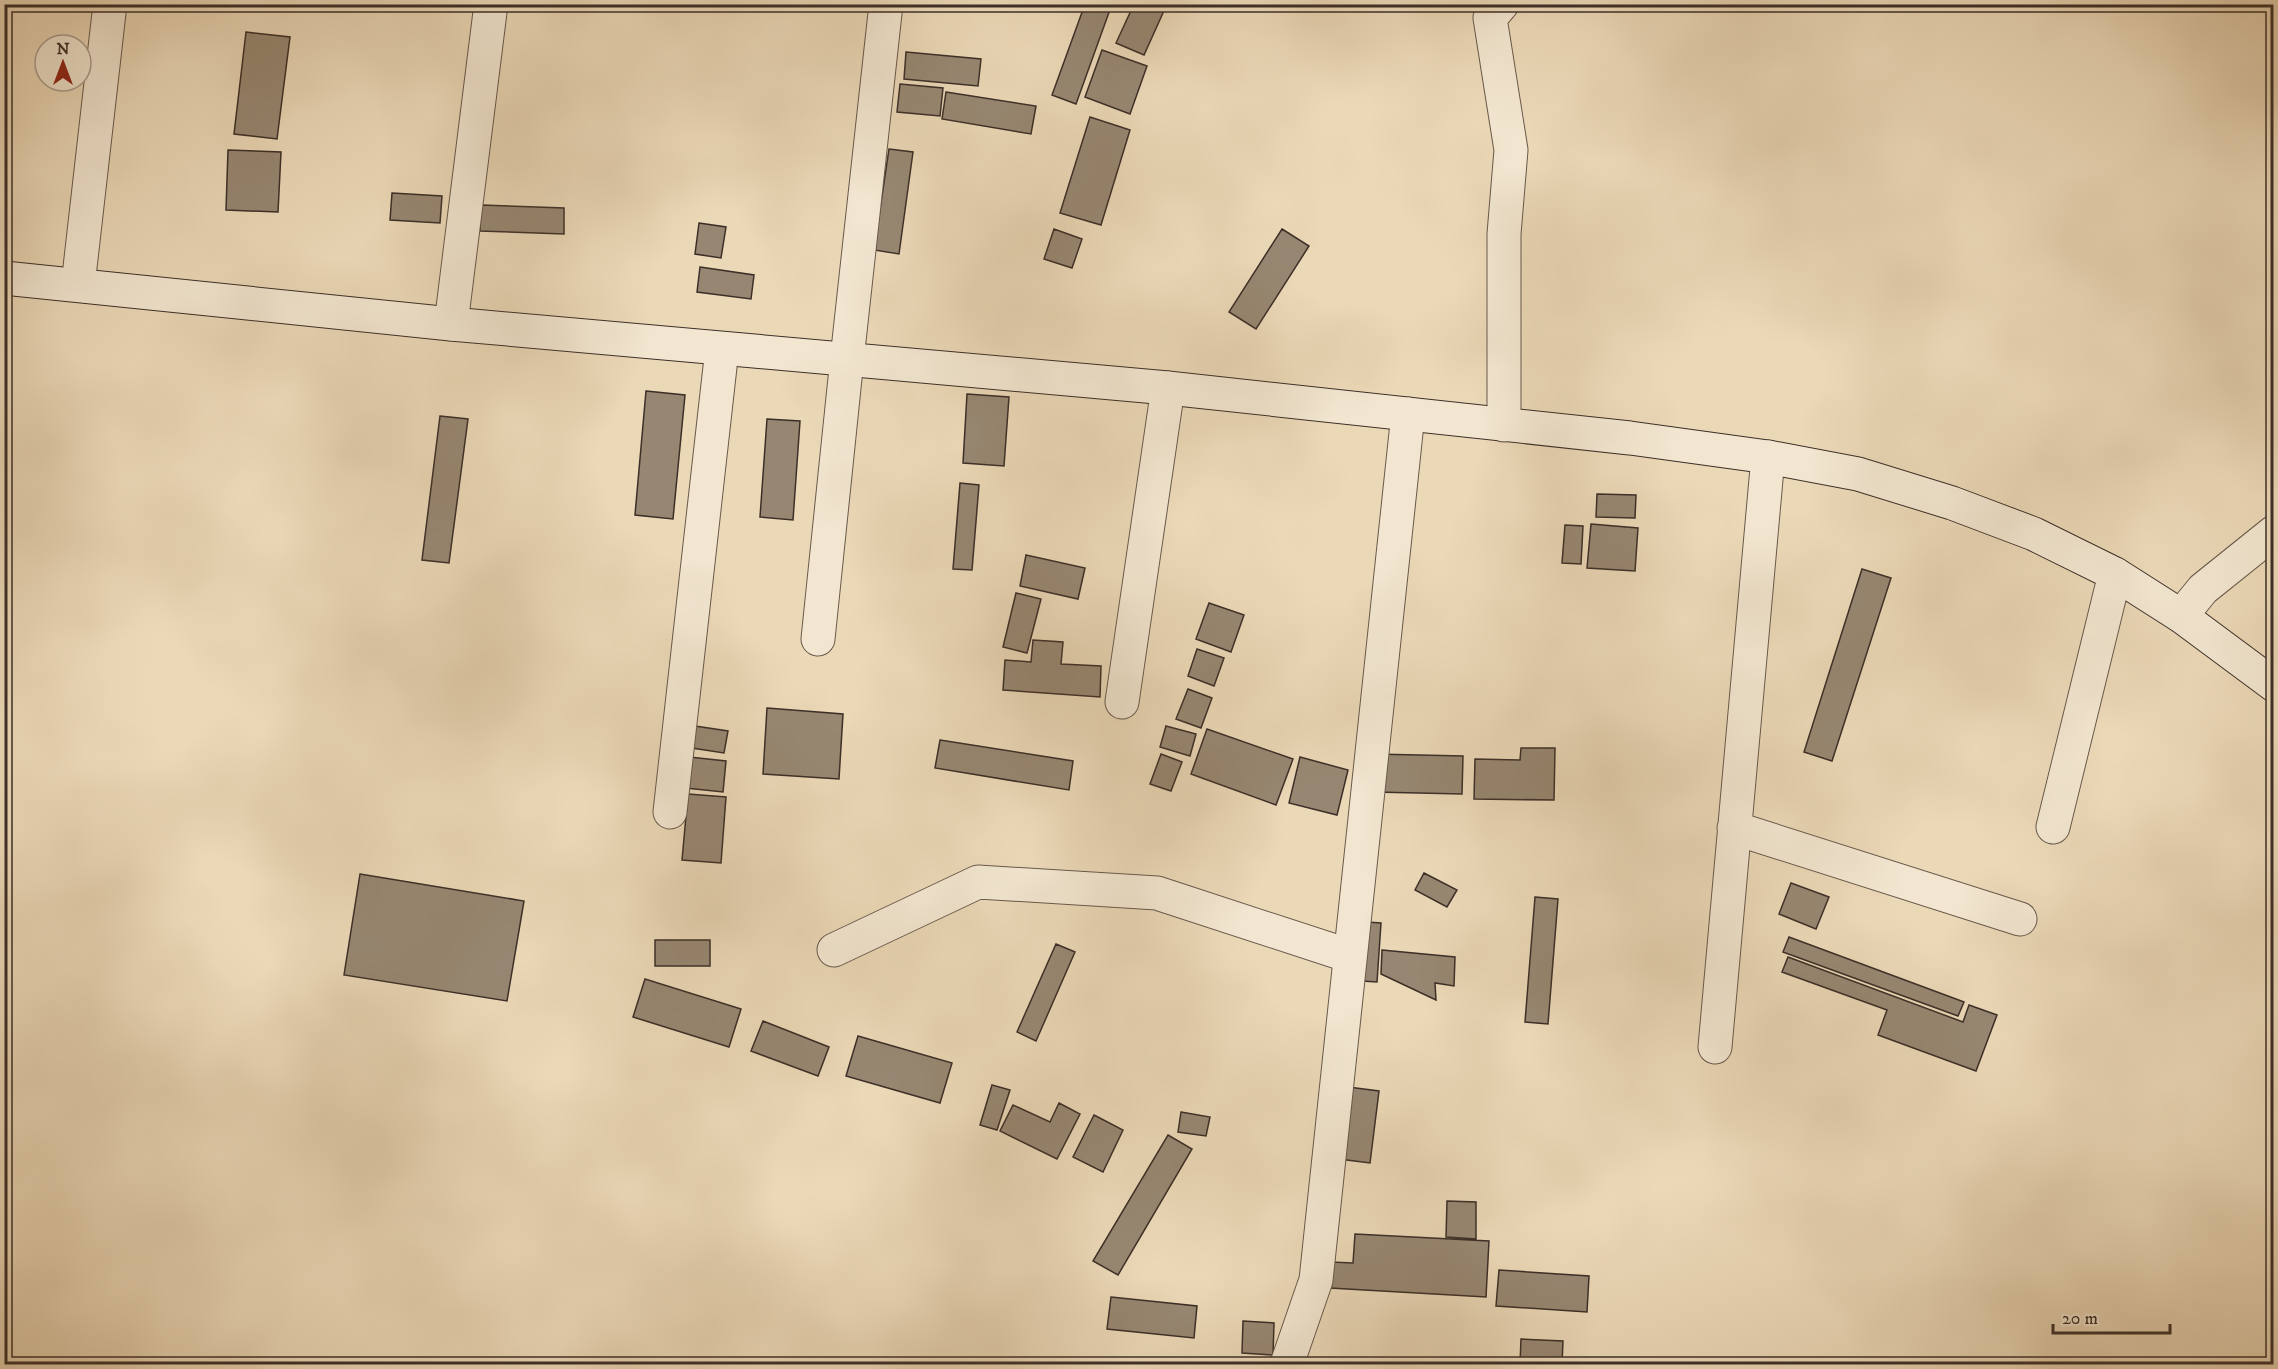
<svg xmlns="http://www.w3.org/2000/svg" width="2278" height="1369" font-family="'IM FELL DW Pica',serif">
  <style>
    .building { fill: #978772; stroke: #3c2f28; stroke-width: 1.5 }
    .lines { fill: none; stroke-linecap: round; stroke-linejoin: round }
    .minor-casing { stroke: #68594c; stroke-width: 35 }
    .secondary-casing { stroke: #3c2f28; stroke-width: 35 }
    .minor { stroke: #f2e6d0; stroke-width: 33 }
    .secondary { stroke: #f2e6d0; stroke-width: 33 }
  </style>
  <rect width="100%" height="100%" fill="#ebd8b7"/>
  <filter id="stains"><feTurbulence type="fractalNoise" baseFrequency=".00333" numOctaves="4"/><feColorMatrix values="0 0 0 0 .2 0 0 0 0 .09 0 0 0 0 .02 0 0 0 .5 -.17"/></filter>
  <radialGradient id="worn" r=".72"><stop offset=".6" stop-color="#630" stop-opacity="0"/><stop offset="1" stop-color="#630" stop-opacity=".3"/></radialGradient>
  <!-- building -->
  <path class="building" d="M 1085,4 L 1112,4 L 1076,104 L 1052,95 Z
    M 1134,4 L 1167,4 L 1144,55 L 1116,43 Z
    M 246,32 L 290,37 L 277,139 L 234,134 Z
    M 1102,50 L 1147,66 L 1130,114 L 1085,97 Z
    M 906,52 L 981,59 L 978,86 L 904,79 Z
    M 900,84 L 943,88 L 940,116 L 897,112 Z
    M 946,92 L 1036,106 L 1031,134 L 942,119 Z
    M 1090,117 L 1130,130 L 1101,225 L 1060,213 Z
    M 889,149 L 913,152 L 899,254 L 874,250 Z
    M 228,150 L 281,152 L 278,212 L 226,210 Z
    M 392,193 L 442,196 L 440,223 L 390,220 Z
    M 481,205 L 564,208 L 564,234 L 480,231 Z
    M 699,223 L 726,227 L 721,258 L 695,254 Z
    M 1054,229 L 1082,239 L 1072,268 L 1044,259 Z
    M 1282,229 L 1309,246 L 1256,329 L 1229,312 Z
    M 700,267 L 754,275 L 751,299 L 697,292 Z
    M 646,391 L 685,395 L 673,519 L 635,515 Z
    M 967,394 L 1009,397 L 1004,466 L 963,463 Z
    M 440,416 L 468,419 L 449,563 L 422,560 Z
    M 767,419 L 800,421 L 793,520 L 760,517 Z
    M 960,483 L 979,485 L 972,570 L 953,569 Z
    M 1597,494 L 1636,495 L 1635,518 L 1596,517 Z
    M 1591,524 L 1638,528 L 1635,571 L 1587,568 Z
    M 1565,525 L 1583,526 L 1581,564 L 1562,563 Z
    M 1026,555 L 1085,568 L 1078,599 L 1020,586 Z
    M 1862,569 L 1891,578 L 1832,761 L 1804,752 Z
    M 1016,593 L 1041,599 L 1027,653 L 1003,647 Z
    M 1209,603 L 1244,615 L 1231,652 L 1196,639 Z
    M 1033,640 L 1063,642 L 1061,664 L 1101,666 L 1100,697 L 1003,690 L 1005,660 L 1031,662 Z
    M 1197,649 L 1224,658 L 1214,686 L 1188,676 Z
    M 1188,689 L 1212,698 L 1201,728 L 1176,719 Z
    M 767,708 L 843,714 L 839,779 L 763,774 Z
    M 695,726 L 728,731 L 724,753 L 692,748 Z
    M 1166,726 L 1196,734 L 1190,756 L 1160,747 Z
    M 1207,729 L 1293,759 L 1276,805 L 1191,774 Z
    M 940,740 L 1073,761 L 1069,790 L 935,768 Z
    M 1521,748 L 1555,748 L 1554,800 L 1474,799 L 1475,759 L 1520,760 Z
    M 1161,754 L 1182,762 L 1171,791 L 1150,784 Z
    M 1374,754 L 1463,756 L 1462,794 L 1374,792 Z
    M 689,757 L 726,761 L 723,792 L 686,788 Z
    M 1300,757 L 1348,770 L 1337,815 L 1289,803 Z
    M 688,794 L 726,797 L 721,863 L 682,860 Z
    M 1424,873 L 1457,890 L 1447,907 L 1415,890 Z
    M 360,874 L 524,901 L 507,1001 L 344,975 Z
    M 1791,883 L 1829,897 L 1816,929 L 1779,914 Z
    M 1535,897 L 1558,899 L 1548,1024 L 1525,1022 Z
    M 1366,922 L 1381,923 L 1377,982 L 1362,981 Z
    M 1789,937 L 1964,1002 L 1958,1016 L 1783,952 Z
    M 655,940 L 710,940 L 710,966 L 655,966 Z
    M 1056,944 L 1075,952 L 1036,1041 L 1017,1032 Z
    M 1382,950 L 1455,957 L 1454,986 L 1435,983 L 1436,1000 L 1381,974 Z
    M 1788,957 L 1963,1022 L 1969,1005 L 1997,1015 L 1976,1071 L 1878,1035 L 1887,1010 L 1782,972 Z
    M 645,979 L 741,1009 L 729,1047 L 633,1017 Z
    M 763,1021 L 829,1047 L 818,1076 L 751,1051 Z
    M 858,1036 L 952,1063 L 940,1103 L 846,1076 Z
    M 992,1085 L 1010,1090 L 997,1130 L 980,1125 Z
    M 1348,1087 L 1379,1091 L 1370,1163 L 1339,1159 Z
    M 1059,1103 L 1080,1114 L 1057,1159 L 1000,1131 L 1013,1105 L 1050,1122 Z
    M 1181,1112 L 1210,1117 L 1206,1136 L 1178,1132 Z
    M 1094,1115 L 1123,1130 L 1103,1172 L 1073,1157 Z
    M 1168,1135 L 1192,1149 L 1118,1275 L 1093,1261 Z
    M 1447,1201 L 1476,1202 L 1476,1239 L 1446,1237 Z
    M 1355,1234 L 1489,1241 L 1486,1297 L 1330,1288 L 1331,1262 L 1353,1263 Z
    M 1499,1270 L 1589,1276 L 1587,1312 L 1496,1306 Z
    M 1111,1297 L 1197,1306 L 1194,1338 L 1107,1329 Z
    M 1243,1321 L 1274,1323 L 1273,1355 L 1242,1353 Z
    M 1521,1339 L 1563,1341 L 1562,1364 L 1520,1364 Z
    M 1375,1359 L 1401,1364 L 1374,1364 Z"/>
  <g class="lines">
    <!-- minor casing -->
    <g class="minor-casing">
      <path id="minor" d="M 1502,4 L 1490,18 L 1511,150 L 1504,234 L 1504,425
        M 78,285 L 110,4
        M 451,324 L 491,4
        M 2181,616 L 2203,589 L 2274,532
        M 818,639 L 847,359 L 886,4
        M 1122,702 L 1168,388
        M 670,812 L 722,349
        M 2053,827 L 2115,574
        M 1734,828 L 2020,919
        M 834,950 L 978,882 L 1157,893 L 1350,956
        M 1715,1047 L 1768,457
        M 1287,1364 L 1316,1280 L 1408,414"/>
    </g>
    <!-- secondary casing -->
    <g class="secondary-casing">
      <path id="secondary" d="M 4,278 L 451,324 L 1168,388 L 1630,438 L 1768,457 L 1858,474 L 1952,503 L 2034,534 L 2115,574 L 2181,616 L 2274,685"/>
    </g>
    <!-- minor -->
    <use href="#minor" class="minor"/>
    <!-- secondary -->
    <use href="#secondary" class="secondary"/>
  </g>
  <!-- margin -->
  <rect width="2278" height="1369" fill="none" stroke="#ebd8b7" stroke-width="24"/>
  <rect x="6" y="6" width="2266" height="1357" fill="none" stroke="#3c2f28" stroke-width="3"/>
  <rect x="12" y="12" width="2254" height="1345" fill="none" stroke="#3c2f28" stroke-width="1.5"/>
  <!-- north arrow -->
  <g transform="translate(63 63)"><circle r="28" fill="#f2e6d0" stroke="#a99d8d" stroke-width="1.5"/>
  <path d="M0-4.5L10 22L0 15L-10 22Z" fill="#8f2418"/>
  <text y="-9" font-size="16" font-weight="bold" text-anchor="middle" fill="#3c2f28">N</text>
  </g>
  <!-- scale -->
  <path d="M2053 1324v9h117v-9" fill="none" stroke="#3c2f28" stroke-width="3"/>
  <text x="2062" y="1324" font-size="18" fill="#3c2f28" stroke="#f2e6d0" stroke-width="4.5" paint-order="stroke">20 m</text>
  <rect width="100%" height="100%" filter="url(#stains)"/>
  <rect width="100%" height="100%" fill="url(#worn)"/>
</svg>
